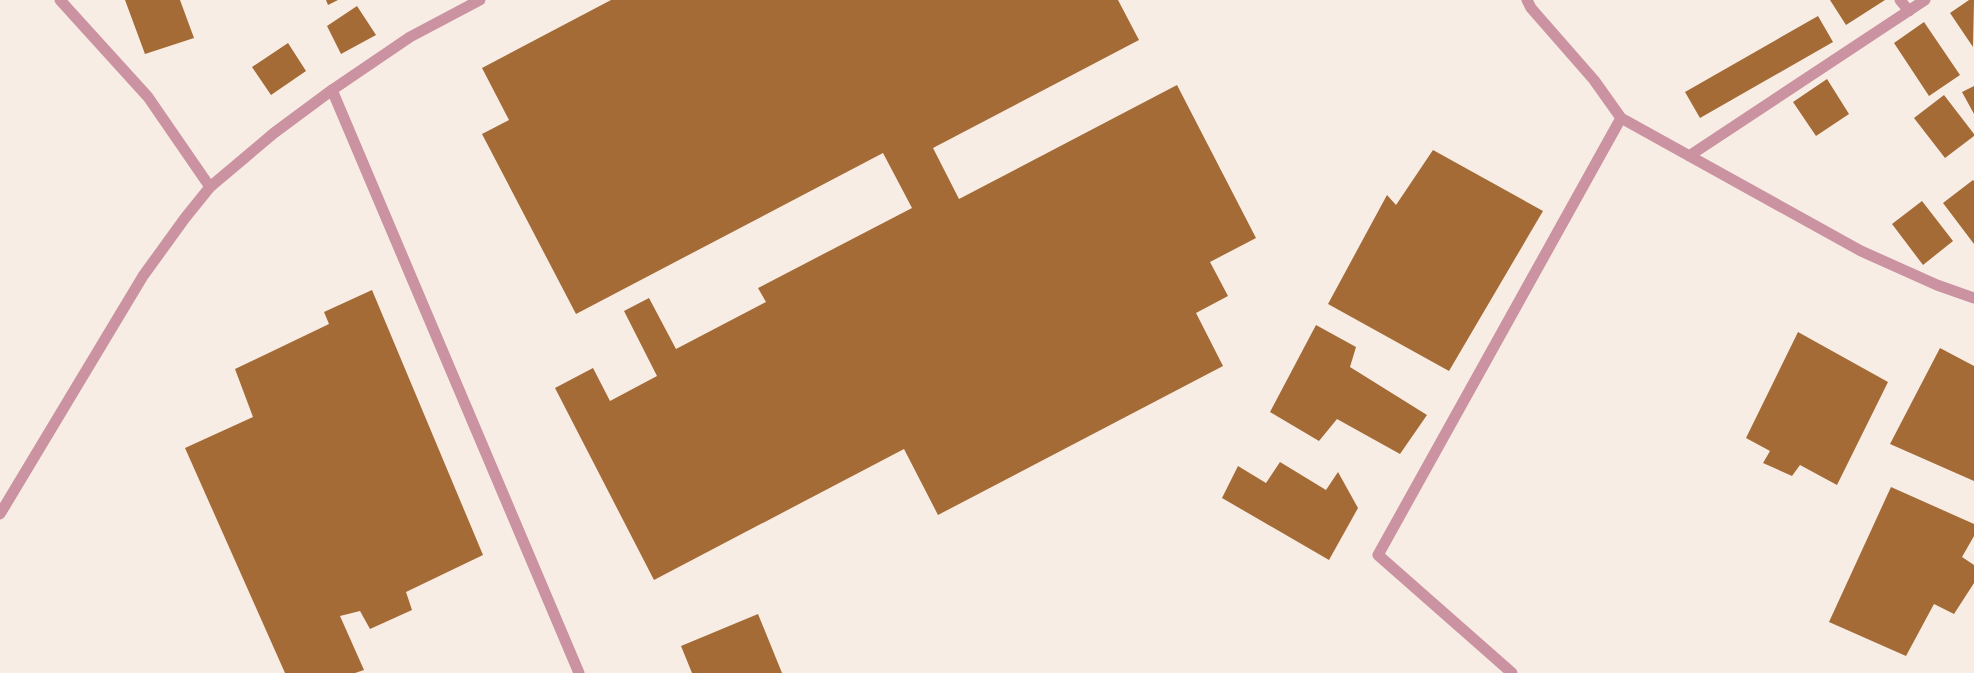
<svg xmlns="http://www.w3.org/2000/svg" width="1974" height="673" font-family="Rubik,sans-serif">
  <style>
    .building { fill: #a46b36 }
    .lines { fill: none; stroke-linecap: round; stroke-linejoin: round }
    .service { stroke: #cb92a1; stroke-width: 11 }
    .minor { stroke: #cb92a1; stroke-width: 11 }
    .tertiary { stroke: #cb92a1; stroke-width: 11 }
  </style>
  <rect width="100%" height="100%" fill="#f8ede4"/>
  <!-- building -->
  <path class="building" d="M 125,0 L 180,0 L 194,38 L 145,54 Z
    M 326,0 L 338,0 L 328,5 Z
    M 611,0 L 1118,0 L 1139,40 L 933,148 L 959,199 L 1177,85 L 1256,238 L 1210,262 L 1228,296 L 1196,313 L 1223,366 L 938,515 L 904,449 L 654,580 L 555,388 L 593,368 L 610,401 L 657,376 L 624,311 L 649,298 L 676,349 L 766,302 L 758,288 L 912,208 L 883,153 L 576,314 L 482,134 L 509,120 L 482,68 Z
    M 1830,0 L 1885,0 L 1846,25 Z
    M 1969,0 L 1974,0 L 1973,47 L 1950,13 Z
    M 357,6 L 376,35 L 341,54 L 327,26 Z
    M 1818,16 L 1833,42 L 1700,118 L 1685,92 Z
    M 1924,22 L 1960,75 L 1929,96 L 1894,43 Z
    M 288,43 L 306,71 L 271,95 L 252,67 Z
    M 1827,79 L 1849,114 L 1816,136 L 1793,102 Z
    M 1974,86 L 1974,114 L 1962,92 Z
    M 1944,95 L 1974,134 L 1974,136 L 1945,158 L 1914,118 Z
    M 1433,150 L 1543,211 L 1449,371 L 1328,304 L 1387,195 L 1396,205 Z
    M 1973,180 L 1974,181 L 1974,244 L 1943,203 Z
    M 1922,201 L 1953,241 L 1923,265 L 1892,224 Z
    M 372,290 L 483,555 L 406,592 L 412,610 L 370,629 L 360,611 L 340,616 L 364,670 L 355,673 L 285,673 L 185,448 L 253,417 L 235,369 L 329,324 L 324,312 Z
    M 1316,325 L 1356,347 L 1350,367 L 1427,415 L 1400,454 L 1337,419 L 1319,441 L 1270,412 Z
    M 1798,332 L 1888,382 L 1837,485 L 1800,465 L 1792,476 L 1763,463 L 1770,451 L 1746,438 Z
    M 1940,348 L 1974,366 L 1974,481 L 1890,444 Z
    M 1280,462 L 1326,490 L 1338,472 L 1358,508 L 1329,560 L 1222,498 L 1238,466 L 1266,483 Z
    M 1891,487 L 1974,524 L 1974,536 L 1962,557 L 1974,565 L 1974,583 L 1954,614 L 1934,604 L 1906,656 L 1829,622 Z
    M 758,614 L 782,673 L 692,673 L 681,646 Z"/>
  <g class="lines">
    <!-- service -->
    <path class="service" d="M 60,0 L 148,97 L 210,187"/>
    <!-- minor -->
    <path class="minor" d="M 480,0 L 410,37 L 332,90 L 579,673
      M 1527,0 L 1531,8 L 1594,80 L 1621,118 L 1861,251 L 1937,285 L 1974,298
      M 1900,0 L 1909,11
      M 1689,156 L 1925,0
      M 1512,673 L 1378,555 L 1621,118"/>
    <!-- tertiary -->
    <path class="tertiary" d="M 0,514 L 143,276 L 185,218 L 210,187 L 274,133 L 332,90"/>
  </g>
</svg>
